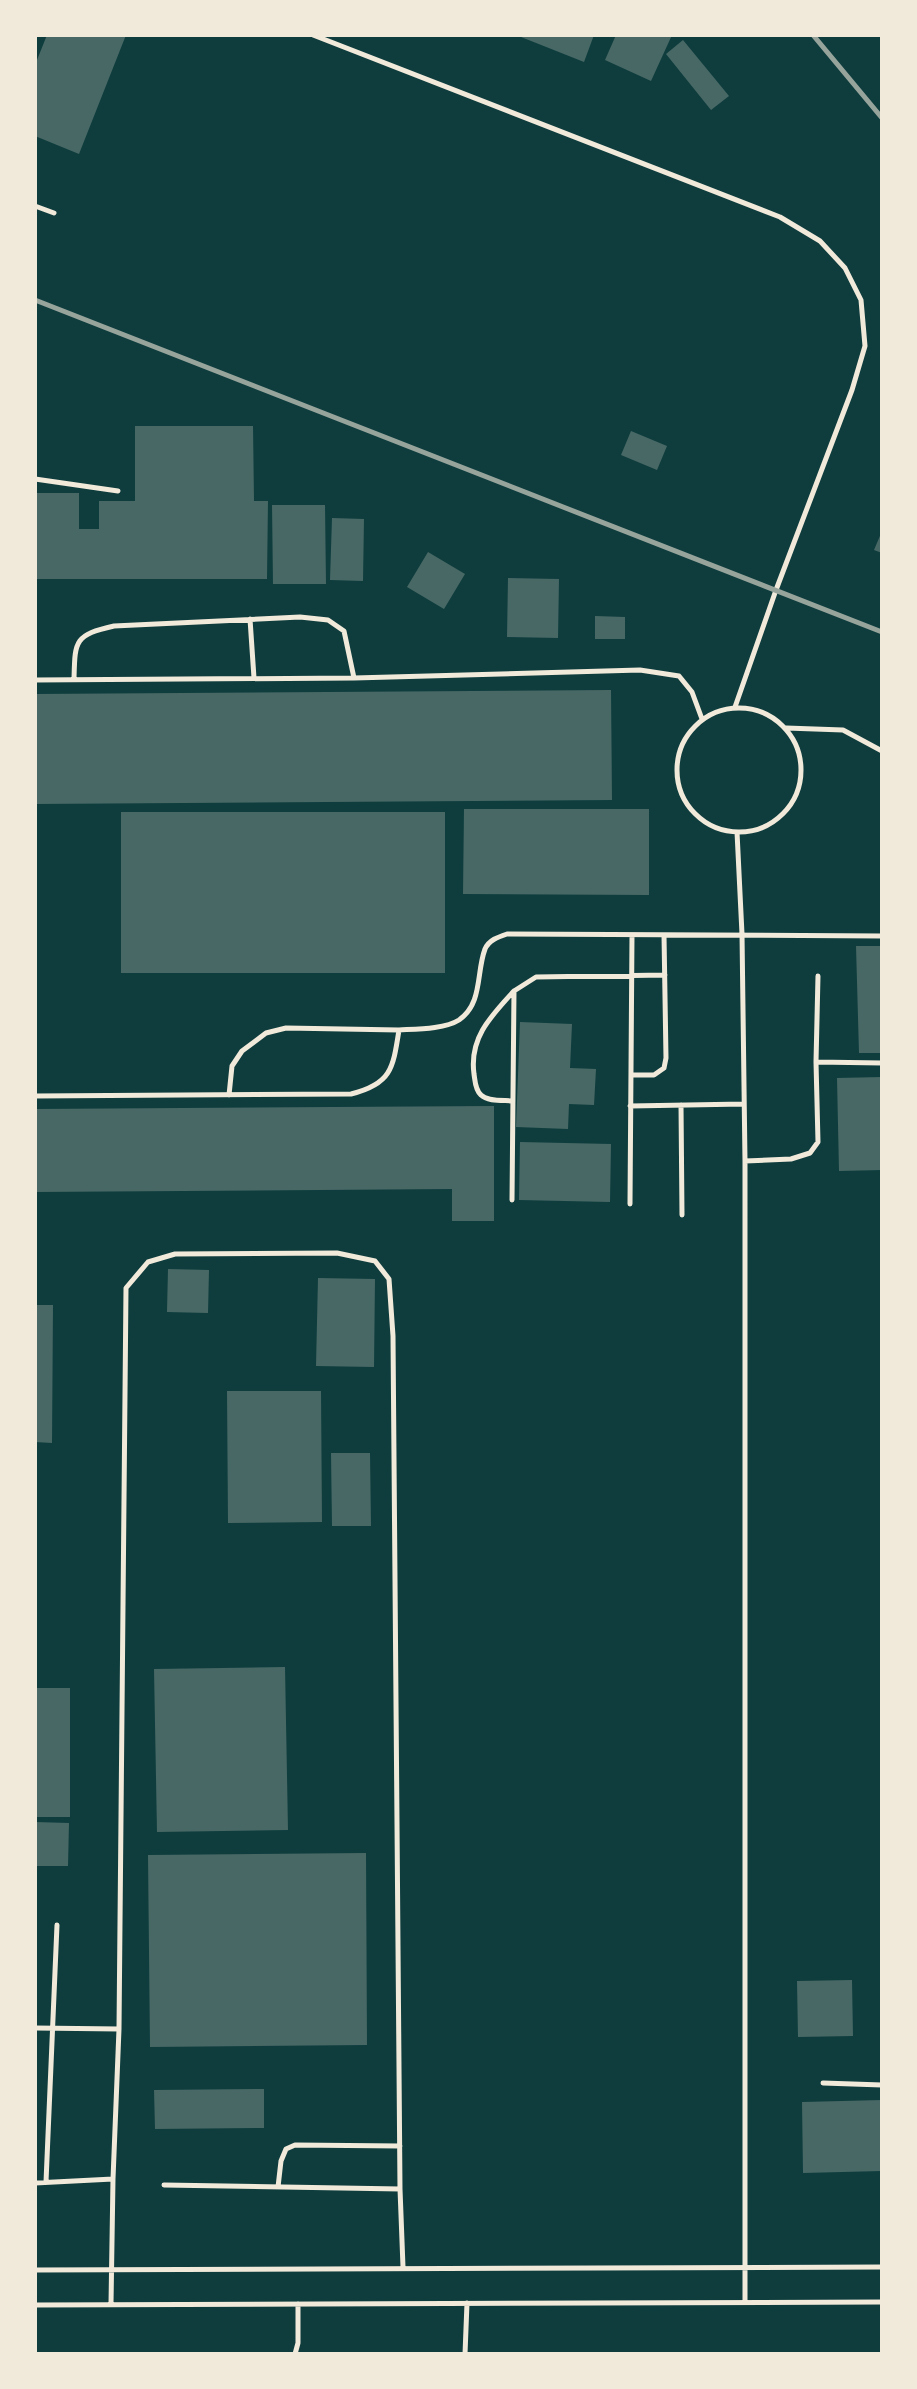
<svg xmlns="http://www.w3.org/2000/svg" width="917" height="2389" font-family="Overpass,sans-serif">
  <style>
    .building { fill: #486865 }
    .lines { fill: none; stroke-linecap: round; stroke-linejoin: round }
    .service { stroke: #f1e9da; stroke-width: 5 }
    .rail { stroke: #97a49c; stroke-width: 5 }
  </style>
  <rect width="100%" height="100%" fill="#0f3d3e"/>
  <!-- building -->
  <path class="building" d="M 47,35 L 126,35 L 79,154 L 35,136 L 35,65 Z
    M 516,35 L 594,35 L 584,62 Z
    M 616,35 L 672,35 L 651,81 L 605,60 Z
    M 683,40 L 729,96 L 711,110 L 666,54 Z
    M 135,426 L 253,426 L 254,501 L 268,501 L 267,579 L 35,579 L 35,493 L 79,493 L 79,529 L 99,529 L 99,501 L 135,501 Z
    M 631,431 L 667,446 L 657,470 L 621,455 Z
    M 272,505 L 325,505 L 326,584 L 273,584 Z
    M 332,518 L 364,519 L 363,581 L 330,580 Z
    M 882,531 L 882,553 L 874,550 Z
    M 428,552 L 465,574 L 444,609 L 407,587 Z
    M 508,578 L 559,579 L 558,638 L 507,637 Z
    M 595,616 L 625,617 L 625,639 L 595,639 Z
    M 611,690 L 612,800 L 35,804 L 35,694 Z
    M 464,809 L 649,809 L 649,895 L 463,894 Z
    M 121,812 L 445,812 L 445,973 L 121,973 Z
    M 856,946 L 882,946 L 882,1053 L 859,1053 Z
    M 520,1022 L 572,1024 L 570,1068 L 596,1069 L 594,1105 L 569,1104 L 568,1129 L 516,1127 Z
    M 882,1077 L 882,1170 L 839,1171 L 837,1078 Z
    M 494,1106 L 494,1221 L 452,1221 L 452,1189 L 35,1192 L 35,1109 Z
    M 520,1142 L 611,1144 L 610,1202 L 519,1200 Z
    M 168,1269 L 209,1270 L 208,1313 L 167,1312 Z
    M 318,1278 L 375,1279 L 374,1367 L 316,1366 Z
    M 35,1305 L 53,1305 L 52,1443 L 35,1442 Z
    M 227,1391 L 321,1391 L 322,1522 L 228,1523 Z
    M 331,1453 L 370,1453 L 371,1526 L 332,1526 Z
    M 285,1667 L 288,1830 L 157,1832 L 154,1669 Z
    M 35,1688 L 70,1688 L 70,1817 L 35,1817 Z
    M 35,1822 L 69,1823 L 68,1866 L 35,1866 Z
    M 366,1853 L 367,2045 L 150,2047 L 148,1855 Z
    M 852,1980 L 853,2036 L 798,2037 L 797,1981 Z
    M 264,2089 L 264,2128 L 155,2129 L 154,2090 Z
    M 882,2100 L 882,2171 L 803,2173 L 802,2102 Z"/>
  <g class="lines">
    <!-- service -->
    <path class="service" d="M 313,35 L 780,217 L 820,241 L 845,268 L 861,300 L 865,346 L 852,390 L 776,590 L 735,707
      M 35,206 L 54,213
      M 35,479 L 118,491
      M 250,619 L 254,678
      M 74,679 C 75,641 74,635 114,626 L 300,617 L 328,620 L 344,631 L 354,678
      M 35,680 L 354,678 L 640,670 L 679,676 L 692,692 L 702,719
      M677 770a62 62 0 1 1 124 0a62 62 0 1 1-124 0Z
      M 786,728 L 843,730 L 882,751
      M 737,832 L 742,934 L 745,1161 L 745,2302
      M 816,1062 L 882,1063
      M 631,1075 L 654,1075 L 664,1068 L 666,1058 L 664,935
      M 229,1095 L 232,1066 L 242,1051 L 266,1033 L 286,1028 L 399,1030
      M 35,1096 L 351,1094 C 391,1084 393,1069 399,1030 C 416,1029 445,1029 459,1020 C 483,1003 476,973 485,949 C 489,940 498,937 507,934 L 882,936
      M 513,1101 C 504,1100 488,1102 481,1095 C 475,1090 475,1080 474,1074 C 469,1038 491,1016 514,991
      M 681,1105 L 682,1215
      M 630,1106 L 744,1104
      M 745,1161 L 791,1159 L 810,1153 L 818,1142 L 816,1062 L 818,976
      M 512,1200 L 514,991 L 536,977 L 665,975
      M 630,1204 L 632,935
      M 35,2028 L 119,2029
      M 823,2083 L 882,2085
      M 46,2182 L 57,1925
      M 35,2183 L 113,2179
      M 278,2187 L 281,2161 L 286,2149 L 295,2145 L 400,2146
      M 400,2189 L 403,2267
      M 35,2270 L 882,2267
      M 111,2304 L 113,2179 L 119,2029 L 126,1288 L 148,1262 L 175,1254 L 337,1253 L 375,1261 L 389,1279 L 393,1336 L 400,2189 L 164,2185
      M 35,2305 L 882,2302
      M 295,2354 L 298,2343 L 298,2304
      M 465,2354 L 467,2303"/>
    <!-- rail -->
    <path class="rail" d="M 813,35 L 882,118
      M 35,300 L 882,632"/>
  </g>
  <!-- border -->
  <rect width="917" height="2389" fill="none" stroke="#f1e9da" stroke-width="74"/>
</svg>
